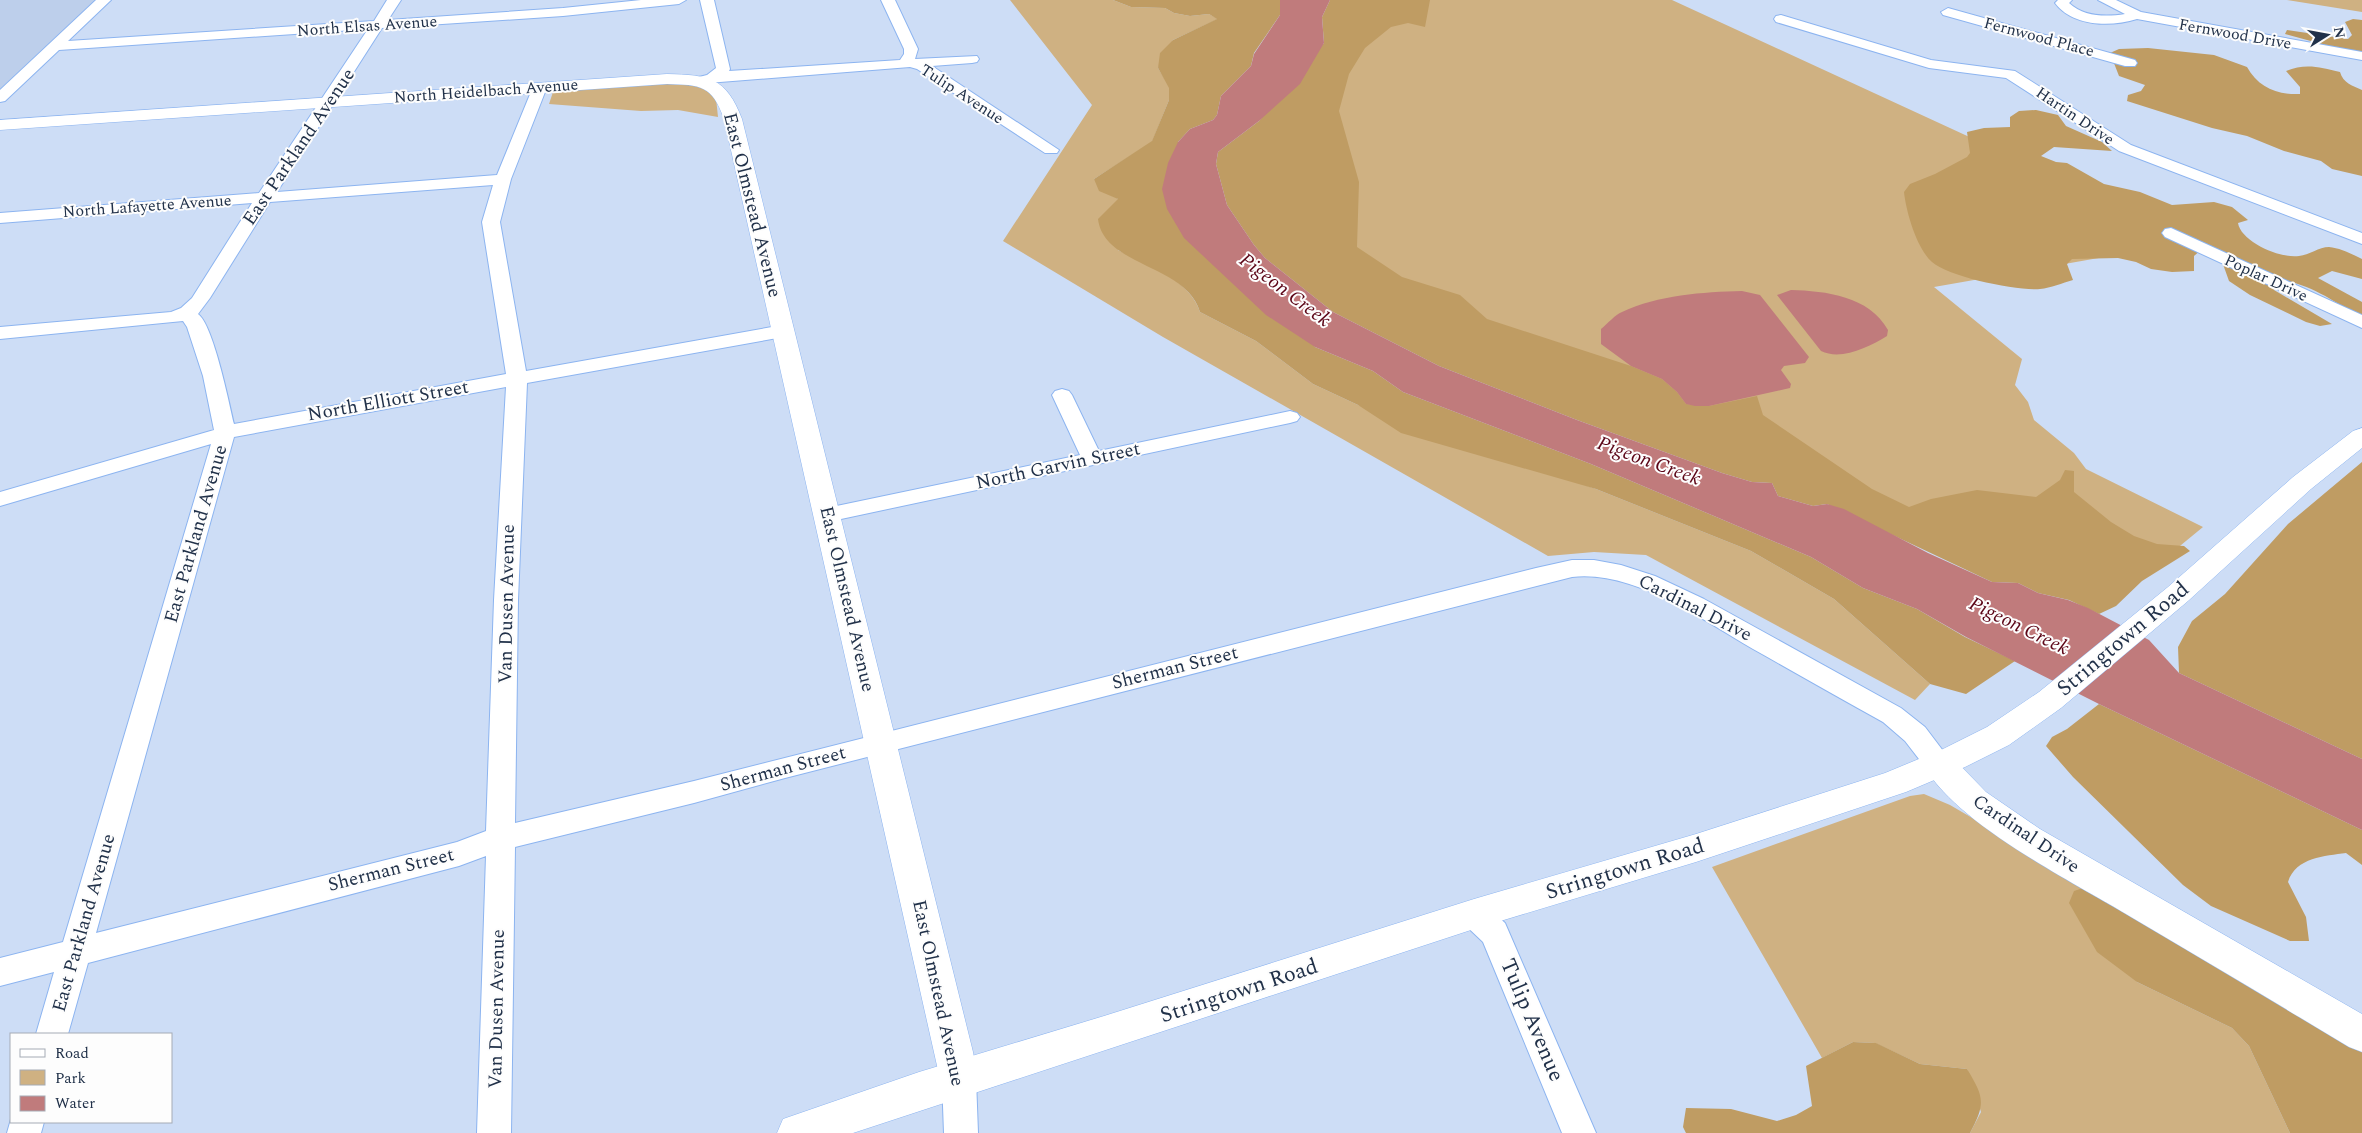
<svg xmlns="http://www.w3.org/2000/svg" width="2362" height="1133" font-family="Spectral,serif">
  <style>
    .built { fill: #bdcfeb }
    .green { fill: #cfb182 }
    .forest { fill: #bf9c63 }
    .water { fill: #c07b7c }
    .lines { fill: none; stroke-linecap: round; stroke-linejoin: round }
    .minor-casing { stroke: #8cb4f0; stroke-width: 2 }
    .tertiary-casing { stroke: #8cb4f0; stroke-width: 1 }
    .secondary-casing { stroke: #8cb4f0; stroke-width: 1 }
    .minor { fill: #fff; fill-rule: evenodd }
    .tertiary { fill: #fff; fill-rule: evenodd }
    .secondary { fill: #fff; fill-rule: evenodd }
    .labels { text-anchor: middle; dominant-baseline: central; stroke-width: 4; stroke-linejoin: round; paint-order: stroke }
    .far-street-label { font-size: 16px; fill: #213149; stroke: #fdfdfd }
    .street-label { font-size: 19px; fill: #213149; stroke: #fdfdfd }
    .water-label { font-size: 20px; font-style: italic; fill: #5c0617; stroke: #fdfdfd }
    .near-street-label { font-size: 22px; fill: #213149; stroke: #fdfdfd }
  </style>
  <rect width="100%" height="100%" fill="#cdddf6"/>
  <!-- built -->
  <path class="built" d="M 0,0 L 102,0 L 0,94 Z"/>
  <!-- green -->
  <path class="green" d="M 1010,0 L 1113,0 L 1131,7 L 1165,8 L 1174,13 L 1190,16 L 1209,14 L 1218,19 L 1173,40 L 1158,68 L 1170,88 L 1169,100 L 1152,142 L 1094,179 L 1118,199 L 1118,250 C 1146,265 1190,279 1200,312 L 1256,341 L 1313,384 L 1358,405 L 1596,489 L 1751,551 L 1834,599 L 1930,684 L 1915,700 L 1646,555 L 1594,552 L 1548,556 L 1163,337 L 1003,241 L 1092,105 Z
    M 1381,0 L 1672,0 L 2195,241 L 1934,287 L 2022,359 L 2015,385 L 2028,402 L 2034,420 L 2074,453 L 2086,469 L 2203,527 L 2102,610 L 1345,267 L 1324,105 Z
    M 2287,0 L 2362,0 L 2362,12 Z
    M 669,83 L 702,86 L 716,98 L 718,117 L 678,110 L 641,111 L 549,104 L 553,92 L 559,91 Z
    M 1924,794 L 1950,805 L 2089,886 L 2137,982 L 2232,1028 L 2249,1046 L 2290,1133 L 1970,1133 L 1981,1112 L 1967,1069 L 1920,1064 L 1875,1043 L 1853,1042 L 1822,1058 L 1712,867 L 1910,796 Z"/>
  <!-- forest -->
  <path class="forest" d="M 1113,0 L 1280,0 L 1280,15 L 1254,53 L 1251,66 L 1221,96 L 1217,115 L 1213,120 L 1190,129 L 1178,142 L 1315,347 L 1373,371 L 1403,392 L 1591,464 L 1811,557 L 1863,588 L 1917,609 L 1965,637 L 2015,661 L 1966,694 L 1930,684 L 1834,599 L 1751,551 L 1596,489 L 1401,433 L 1358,405 L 1313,384 L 1256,341 L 1200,312 C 1186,264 1104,267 1098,219 L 1118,199 L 1099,191 L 1094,179 L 1152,141 L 1169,100 L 1169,88 L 1158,68 L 1160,53 L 1173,40 L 1217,19 L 1209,14 L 1190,16 L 1174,13 L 1165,8 L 1131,7 Z
    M 1330,0 L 1430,0 L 1425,27 L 1408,23 L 1391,27 L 1365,48 L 1349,74 L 1339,111 L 1359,182 L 1357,247 L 1402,277 L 1460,295 L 1487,319 L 1631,366 L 1662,379 L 1677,392 L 1686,404 L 1709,406 L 1757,396 L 1763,415 L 1872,489 L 1909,507 L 1931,499 L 1977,490 L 2036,497 L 2060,480 L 2065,470 L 2074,471 L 2074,492 L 2111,522 L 2134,536 L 2157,544 L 2184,546 L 2190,551 L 2142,581 L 2116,606 L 2099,614 L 2069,600 L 2038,593 L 2018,583 L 1992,582 L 1827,504 L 1813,506 L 1778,496 L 1772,483 L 1752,482 L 1722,473 L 1577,420 L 1439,366 L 1333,312 L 1265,258 L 1254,245 L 1227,205 L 1216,164 L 1218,152 L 1259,121 L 1324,43 L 1322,17 Z
    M 2353,19 L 2362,20 L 2362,55 L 2285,34 L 2287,30 L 2348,39 L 2352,35 L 2345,22 Z
    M 2148,48 L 2214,55 L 2247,67 C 2258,87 2277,95 2300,94 L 2300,87 L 2286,71 C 2305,63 2320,67 2340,72 C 2343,83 2353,86 2362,90 L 2362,176 L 2332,169 L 2321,161 L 2284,151 L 2247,136 L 2212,128 L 2127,101 L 2128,95 L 2141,91 L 2145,85 L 2119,76 L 2110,53 L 2119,49 Z
    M 2036,110 L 2058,115 L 2066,126 L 2102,142 L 2112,151 L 2054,147 L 2041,156 L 2056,162 L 2067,163 L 2104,184 L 2140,192 L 2172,205 L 2214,202 L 2232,207 L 2248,220 L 2238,223 C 2241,242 2281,259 2299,256 C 2309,255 2319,247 2329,247 C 2340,248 2352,254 2362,259 L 2362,279 L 2332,271 L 2318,278 L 2362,302 L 2362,319 C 2335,302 2311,284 2279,280 L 2274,290 L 2332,324 L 2320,326 L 2306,322 L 2250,295 L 2229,281 L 2219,253 L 2202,249 L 2194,256 L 2194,271 L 2172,272 L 2151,269 L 2136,262 L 2118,258 L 2072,259 L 2067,264 L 2073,280 C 2062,283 2051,288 2040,289 C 2018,291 1948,277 1932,262 C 1917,249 1906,212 1904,192 L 1910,184 L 1935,174 L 1967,157 L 1970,153 L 1967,132 L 1984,128 L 2010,127 L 2010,117 L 2019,111 Z
    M 2362,462 L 2362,759 L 2179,673 L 2178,647 L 2192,621 L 2225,594 L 2288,524 Z
    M 2099,704 L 2362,830 L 2362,865 L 2346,853 C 2325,856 2296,857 2288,882 L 2306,917 L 2309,941 L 2290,941 L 2211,906 L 2183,885 L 2073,777 L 2046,746 L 2052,737 L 2067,729 Z
    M 2089,886 L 2362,1047 L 2362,1133 L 2290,1133 L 2249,1046 L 2232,1028 L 2137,982 L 2097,952 L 2069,903 L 2074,891 Z
    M 1853,1042 L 1876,1043 L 1920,1064 L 1967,1069 C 1984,1097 1986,1103 1970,1133 L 1686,1133 L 1683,1127 L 1686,1108 L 1731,1109 L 1777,1121 L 1796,1115 L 1812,1106 L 1806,1066 Z"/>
  <!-- water -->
  <path class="water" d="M 1280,0 L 1330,0 L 1322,17 L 1324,43 L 1300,84 L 1259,121 L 1218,152 L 1216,164 L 1227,205 L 1254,245 L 1265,258 L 1333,312 L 1439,366 L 1577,420 L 1722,473 L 1752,482 L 1772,483 L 1778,496 L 1813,506 L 1827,504 L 1844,509 L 1928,553 L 1992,582 L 2018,583 L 2038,593 L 2068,600 L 2088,608 L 2149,640 L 2179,673 L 2362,759 L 2362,830 L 2099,704 L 1966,637 L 1917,609 L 1863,588 L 1811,557 L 1591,464 L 1403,392 L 1373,371 L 1315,347 L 1266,315 L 1184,238 L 1167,209 L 1162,189 L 1168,163 L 1178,142 L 1190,129 L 1213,120 L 1217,115 L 1221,96 L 1251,66 L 1254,54 L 1280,15 Z
    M 1791,290 C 1826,291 1869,296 1888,330 L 1887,336 C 1869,347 1841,361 1821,351 L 1777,295 Z
    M 1742,291 L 1760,295 L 1809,357 L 1805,363 L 1784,366 L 1781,370 L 1791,384 L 1790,388 L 1709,406 L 1695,406 L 1686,404 L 1677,392 L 1662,379 L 1631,366 L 1601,344 L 1601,329 C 1608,323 1615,315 1622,312 C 1658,295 1703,292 1742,291 Z"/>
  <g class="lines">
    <!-- minor casing -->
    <g class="minor-casing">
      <path id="minor" d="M 96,0 L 111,0 L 68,41 L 374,21 L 387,0 L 401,0 L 388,20 L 563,8 L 641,0 L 686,0 L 679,4 L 563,16 L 382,28 L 277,192 L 497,175 L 533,87 L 535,84 L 545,84 L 547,87 L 511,179 L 500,222 L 526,371 L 783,325 L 790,327 L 793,331 L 790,335 L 783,337 L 527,383 L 518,600 L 515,823 L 694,781 L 1536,568 L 1572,560 L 1594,560 L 1621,565 L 1655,576 L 1704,599 L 1901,708 L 1925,727 L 1953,764 L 1949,772 L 1939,775 L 1929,772 L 1905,741 L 1883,722 C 1839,698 1796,673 1753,649 C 1701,619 1634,570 1572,577 L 785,778 L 694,803 L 515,847 L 511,1133 L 477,1133 L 486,856 L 459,866 L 88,963 L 68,1034 L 36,1034 L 54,972 L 0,986 L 0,958 L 63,942 L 211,444 L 0,506 L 0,492 L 214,430 L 203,376 L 187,327 L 183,321 L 0,339 L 0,327 L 171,312 L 181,308 L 192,298 L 252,203 L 0,223 L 0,213 L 259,193 L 368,29 L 59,50 L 5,101 L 0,102 L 0,90 ZM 493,185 L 482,222 L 506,374 L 234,424 C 229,403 213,324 198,314 L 210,298 L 270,202 ZM 506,387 L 494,600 L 486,831 L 457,842 L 96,933 L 234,437 Z
        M 700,0 L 714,0 L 730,69 L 729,71 L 900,60 L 904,54 L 904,49 L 881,0 L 895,0 L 918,49 L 915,59 L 977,56 L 979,59 L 977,62 L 972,63 L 932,66 L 1059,150 L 1057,153 L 1045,153 L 917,69 L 910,67 L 695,84 L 693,81 L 695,78 L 707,75 L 716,68 Z
        M 2058,0 L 2072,0 L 2069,3 C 2084,17 2106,17 2125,14 L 2098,0 L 2116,0 L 2141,12 L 2362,52 L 2362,60 L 2137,19 C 2111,27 2073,27 2055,3 Z
        M 1948,8 L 2135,60 L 2137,63 L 2135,66 L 2125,66 L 1943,15 L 1941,12 Z
        M 1781,15 L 1931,60 L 2015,71 L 2131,145 L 2362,233 L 2362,244 L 2119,151 L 2006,78 L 1929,68 L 1776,22 L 1774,19 L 1776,16 Z
        M 2171,228 L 2362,315 L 2362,328 L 2165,237 L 2162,233 L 2165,229 Z
        M 1062,389 L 1069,391 L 1072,395 L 1099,451 L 1290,411 L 1297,413 L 1300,417 L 1297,421 L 1290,423 L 827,522 L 819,520 L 816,515 L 819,510 L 827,508 L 1080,455 L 1052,395 L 1055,391 Z
        M 1474,901 L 1485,905 L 1505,923 L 1596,1133 L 1562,1133 L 1483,942 L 1463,923 L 1459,914 L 1463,905 Z
        M 959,1063 L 971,1068 L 976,1079 L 978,1133 L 944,1133 L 942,1079 L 947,1068 Z
        M 11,1119 L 11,1122 L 44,1122 L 41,1133 L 7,1133 Z"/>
    </g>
    <!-- tertiary casing -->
    <g class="tertiary-casing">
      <path id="tertiary" d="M 667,74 C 709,75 726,77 742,119 L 973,1052 L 978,1079 L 973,1092 L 959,1098 L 945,1092 L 940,1079 L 724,119 C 712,85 701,85 667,84 L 0,130 L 0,120 Z
        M 1939,751 L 1950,755 L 1986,792 L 2040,829 L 2362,1014 L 2362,1052 L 2349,1047 C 2276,1003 2204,960 2131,917 C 2073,882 1954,823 1923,764 L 1928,755 Z"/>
    </g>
    <!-- secondary casing -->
    <g class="secondary-casing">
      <path id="secondary" d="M 2362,428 L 2362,448 L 2311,489 L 2188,601 L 2061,708 L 2009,745 L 1965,767 L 1906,792 L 1696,862 L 1474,929 L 853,1133 L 777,1133 L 783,1119 L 919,1072 L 1104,1016 L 1474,899 L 1696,834 L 1885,773 L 1943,749 L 1987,727 L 2039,692 L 2168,587 L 2293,477 L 2353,431 Z"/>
    </g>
    <!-- minor -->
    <use href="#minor" class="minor"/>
    <!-- tertiary -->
    <use href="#tertiary" class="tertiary"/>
    <!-- secondary -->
    <use href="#secondary" class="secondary"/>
  </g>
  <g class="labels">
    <!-- far-street labels -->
    <g class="far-street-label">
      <text transform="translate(367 26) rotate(-4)">North Elsas Avenue</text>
      <text transform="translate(2235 34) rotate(10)">Fernwood Drive</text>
      <text transform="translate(2039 37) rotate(15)">Fernwood Place</text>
      <text transform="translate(486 91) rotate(-4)">North Heidelbach Avenue</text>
      <text transform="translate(962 94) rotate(33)">Tulip Avenue</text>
      <text transform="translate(2075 116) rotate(34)">Hartin Drive</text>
      <text transform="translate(147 206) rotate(-4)">North Lafayette Avenue</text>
      <text transform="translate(2266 278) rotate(25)">Poplar Drive</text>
    </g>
    <!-- street labels -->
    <g class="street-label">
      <text transform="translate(299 147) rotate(-56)">East Parkland Avenue</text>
      <text transform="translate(752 205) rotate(76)">East Olmstead Avenue</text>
      <text transform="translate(388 401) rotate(-10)">North Elliott Street</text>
      <text transform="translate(1058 466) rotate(-12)">North Garvin Street</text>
      <text transform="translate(196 534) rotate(-74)">East Parkland Avenue</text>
      <text transform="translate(847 599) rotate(77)">East Olmstead Avenue</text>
      <text transform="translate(507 604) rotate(-89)">Van Dusen Avenue</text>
      <text transform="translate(1695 608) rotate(27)">Cardinal Drive</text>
      <text transform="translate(1175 668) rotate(-14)">Sherman Street</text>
      <text transform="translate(783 769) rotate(-15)">Sherman Street</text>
      <text transform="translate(2026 834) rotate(34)">Cardinal Drive</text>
      <text transform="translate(391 870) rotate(-14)">Sherman Street</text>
      <text transform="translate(84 923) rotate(-74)">East Parkland Avenue</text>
      <text transform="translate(938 993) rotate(78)">East Olmstead Avenue</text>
      <text transform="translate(497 1009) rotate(-89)">Van Dusen Avenue</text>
    </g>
    <!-- water labels -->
    <g class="water-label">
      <text transform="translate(1285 290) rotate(37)">Pigeon Creek</text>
      <text transform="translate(1649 461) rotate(20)">Pigeon Creek</text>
      <text transform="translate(2019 626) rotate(26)">Pigeon Creek</text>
    </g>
    <!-- near-street labels -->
    <g class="near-street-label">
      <text transform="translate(2123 639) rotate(-40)">Stringtown Road</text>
      <text transform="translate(1625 869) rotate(-17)">Stringtown Road</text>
      <text transform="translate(1239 991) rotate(-18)">Stringtown Road</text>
      <text transform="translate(1532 1020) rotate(67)">Tulip Avenue</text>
    </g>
  </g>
  <!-- legend -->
  <rect x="10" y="1033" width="162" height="90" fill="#fdfdfd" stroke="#a5abb5"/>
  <rect x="20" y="1049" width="25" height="8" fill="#ffffff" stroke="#a5abb5"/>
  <text x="55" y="1058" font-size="15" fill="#213149">Road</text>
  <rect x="20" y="1070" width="25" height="15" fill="#cfb182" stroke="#a5abb5"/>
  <text x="55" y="1083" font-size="15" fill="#213149">Park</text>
  <rect x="20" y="1096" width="25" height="15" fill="#c07b7c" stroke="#a5abb5"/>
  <text x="55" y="1108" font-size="15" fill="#213149">Water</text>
  <!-- north arrow -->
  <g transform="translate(2327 35) rotate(79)" stroke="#fdfdfd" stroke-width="4" paint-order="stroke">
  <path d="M0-4L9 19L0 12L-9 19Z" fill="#213149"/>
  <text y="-8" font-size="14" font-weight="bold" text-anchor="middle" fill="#213149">N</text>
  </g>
</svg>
